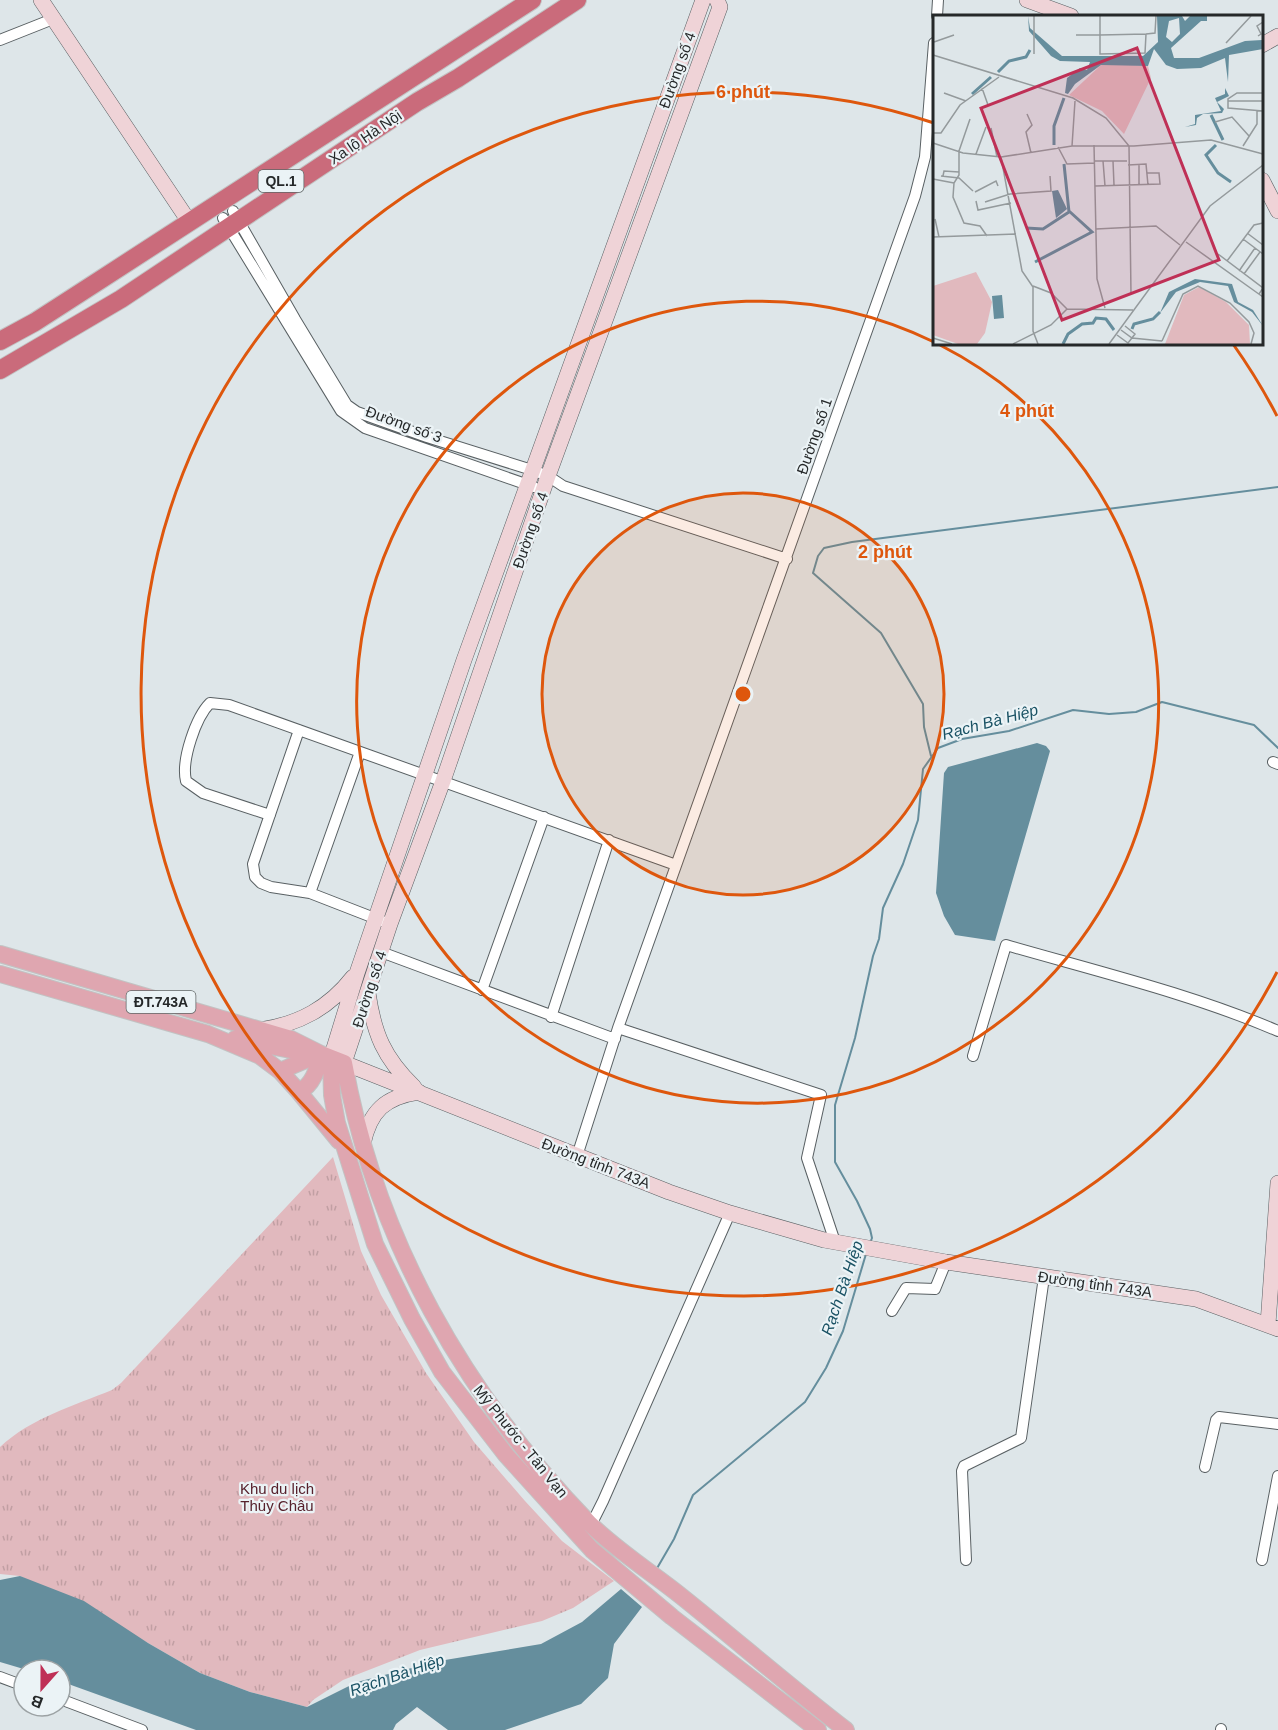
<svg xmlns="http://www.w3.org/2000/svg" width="1278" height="1730" font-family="Helvetica,sans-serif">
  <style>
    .park { fill: url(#park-tufts) }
    .water { fill: #658e9d }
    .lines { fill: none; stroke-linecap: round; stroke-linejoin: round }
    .stream { stroke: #658e9d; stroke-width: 2 }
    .street-casing { stroke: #596063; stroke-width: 12 }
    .secondary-casing { stroke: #596063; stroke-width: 16 }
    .primary-casing { stroke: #c2c3c3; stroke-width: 18 }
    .highway-casing { stroke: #c2c3c3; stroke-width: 20 }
    .street { stroke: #fff; stroke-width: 10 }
    .secondary { stroke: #efd3d7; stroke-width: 15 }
    .primary { stroke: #dfa6b0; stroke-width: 16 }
    .highway { stroke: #ca6b7b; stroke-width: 18 }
    .ring { fill: none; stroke: #de570d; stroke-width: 3 }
    .labels { text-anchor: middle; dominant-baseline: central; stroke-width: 4.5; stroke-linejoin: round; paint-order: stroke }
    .shield { fill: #ebf3f6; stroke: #606566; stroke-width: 1.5 }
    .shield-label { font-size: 14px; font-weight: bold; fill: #252829 }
    .street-label { font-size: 15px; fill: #252829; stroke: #ebf3f6 }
    .park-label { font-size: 15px; fill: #57212c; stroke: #ebf3f6 }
    .water-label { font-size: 16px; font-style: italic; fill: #1a5264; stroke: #ebf3f6 }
    .inset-river { fill: none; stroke: #658e9d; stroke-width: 3 }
    .inset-road { fill: none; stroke: #949a9c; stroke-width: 1.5 }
    .view { fill: #bf3056; fill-opacity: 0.15; stroke: #bf3056; stroke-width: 3 }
    .inset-edge { fill: none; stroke: #252829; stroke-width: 3 }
    .centre { fill: #de570d; stroke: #ebf3f6; stroke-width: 3 }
    .ring-label { font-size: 18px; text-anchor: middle; font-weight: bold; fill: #de570d; stroke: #ebf3f6; stroke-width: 4.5; stroke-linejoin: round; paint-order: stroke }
  </style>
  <defs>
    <pattern id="park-tufts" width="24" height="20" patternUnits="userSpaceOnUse" patternTransform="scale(1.5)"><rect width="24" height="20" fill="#e1b9be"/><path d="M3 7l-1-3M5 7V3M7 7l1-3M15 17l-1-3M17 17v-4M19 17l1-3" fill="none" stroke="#c19fa3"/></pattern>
  </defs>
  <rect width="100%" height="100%" fill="#dee6e9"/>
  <!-- park -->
  <path class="park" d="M 333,1157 L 361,1251 L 381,1295 L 426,1373 L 474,1442 L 525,1501 L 562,1541 L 614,1581 L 573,1608 L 542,1621 L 420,1650 L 343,1680 L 313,1700 L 307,1707 L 250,1692 L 200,1673 L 148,1643 L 20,1576 L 0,1574 L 0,1447 C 31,1418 73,1406 112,1390 L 121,1383 Z"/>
  <!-- water -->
  <path class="water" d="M 1037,743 L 1046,746 L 1050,751 L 1048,758 L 995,941 L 955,935 L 944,916 L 936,893 L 944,773 L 948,767 Z
    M 20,1576 L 84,1601 L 148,1643 L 200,1673 L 250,1692 L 307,1707 L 357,1682 L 439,1661 L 541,1644 L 582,1622 L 621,1589 L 642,1607 L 614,1644 L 608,1678 L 581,1704 L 505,1730 L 448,1730 L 417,1707 L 396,1724 L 393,1730 L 196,1730 L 60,1681 L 60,1670 L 27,1670 L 0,1662 L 0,1580 Z"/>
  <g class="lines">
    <!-- stream -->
    <path class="stream" d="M 931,756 L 924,727 L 923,704 L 881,633 L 813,573 L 818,556 L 824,548 L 852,542 L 1278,487
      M 870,1243 L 872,1238 L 870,1229 L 857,1201 L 835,1162 L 835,1105 L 855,1038 L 873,956 L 879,939 L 883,908 L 903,864 L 918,820 L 923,769 L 938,748 L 962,739 L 1009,731 L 1073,710 L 1109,714 L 1136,712 L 1162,702 L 1254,725 L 1278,748
      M 656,1570 L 674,1539 L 693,1495 L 805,1402 L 826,1368 L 843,1331 L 866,1254"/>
    <!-- street casing -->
    <g class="street-casing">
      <path id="street" d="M 937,16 L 938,0
        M 0,40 L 53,19
        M 233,211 L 295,319 L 347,405 L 357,412 L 427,437 L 532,470 L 548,476 L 563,486 L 787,559
        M 223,218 L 341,411 L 365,428 L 534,487
        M 299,730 L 253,864 L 255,877 L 261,883 L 271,887 L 310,893 L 382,921
        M 1273,762 L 1278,764
        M 270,815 L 203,793 L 186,781 C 181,760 196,717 210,703 L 229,705 L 676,865
        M 310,893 L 360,752
        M 381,952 L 615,1039
        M 482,990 L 544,817
        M 551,1017 L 609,840
        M 618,1028 L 821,1095 L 807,1158 L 835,1242
        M 973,1056 L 1006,945 C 1096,971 1192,994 1278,1031
        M 577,1156 L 618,1028 L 915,196 L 925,157 L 934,43
        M 892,1311 L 906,1288 L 935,1289 L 946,1262
        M 1205,1467 L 1216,1420 L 1219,1417 L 1278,1424
        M 591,1525 L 603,1501 L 730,1213
        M 966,1560 L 962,1471 L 964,1466 L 1021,1438 L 1044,1277
        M 1262,1560 L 1278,1476
        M 0,1677 L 24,1686
        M 60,1699 L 142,1730
        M 1221,1730 L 1221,1729"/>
    </g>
    <!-- secondary casing -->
    <g class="secondary-casing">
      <path id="secondary" d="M 41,0 L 186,217
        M 717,0 L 720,7 L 548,476 L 443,781 L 390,924 L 344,1063 L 669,1192 L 730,1213 L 824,1240 L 946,1262 L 1196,1299 L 1278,1329
        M 1027,0 L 1071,16
        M 1262,45 L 1278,36
        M 1262,180 L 1278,211
        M 368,993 C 374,1034 384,1058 414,1087
        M 260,1030 C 299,1024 329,1008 353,977
        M 331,1058 L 357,973 L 464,660 L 703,0
        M 363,1144 C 370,1111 385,1097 419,1092
        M 1268,1324 L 1278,1183"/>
    </g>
    <!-- primary casing -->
    <g class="primary-casing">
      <path id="primary" d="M 0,954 L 291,1039 L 321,1054 L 344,1063 C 376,1240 464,1394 589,1523 C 616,1550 651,1572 681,1596 C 736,1640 790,1687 846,1730
        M 0,974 L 208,1034 L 260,1056 L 280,1071 L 299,1092 L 339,1141
        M 235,1039 L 301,1052
        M 331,1058 L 332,1095 L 337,1123 L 375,1244 L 412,1319 L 442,1372 L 506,1455 L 592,1550 L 672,1617 L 818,1730
        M 280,1071 L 320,1054
        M 299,1092 C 314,1084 317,1069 321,1054"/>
    </g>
    <!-- highway casing -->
    <g class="highway-casing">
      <path id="highway" d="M 0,341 L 35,322 L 97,282 L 532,0
        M 0,370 L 121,299 L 417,102 L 458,78 L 577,0"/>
    </g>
    <!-- street -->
    <use href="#street" class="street"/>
    <!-- secondary -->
    <use href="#secondary" class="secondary"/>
    <!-- primary -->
    <use href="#primary" class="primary"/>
    <!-- highway -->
    <use href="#highway" class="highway"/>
  </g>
  <!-- distance rings -->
  <circle cx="743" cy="694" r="201" fill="#de570d" fill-opacity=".12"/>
  <g class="ring">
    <circle cx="743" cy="694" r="201"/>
    <path d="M940 345A401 401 0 1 1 934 342"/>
    <path d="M1277 972A602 602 0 1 1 934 123M1233 344A602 602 0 0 1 1277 416"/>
  </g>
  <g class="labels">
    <!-- shield labels -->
    <g class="shield">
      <rect x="258.5" y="170" width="45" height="22" rx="4.5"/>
      <rect x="126.5" y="991" width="69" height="22" rx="4.5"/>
    </g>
    <g class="shield-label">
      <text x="281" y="181">QL.1</text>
      <text x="161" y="1002">ĐT.743A</text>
    </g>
    <!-- street labels -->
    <g class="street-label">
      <text transform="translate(677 70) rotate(-70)">Đường số 4</text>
      <text transform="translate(365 137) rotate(-34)">Xa lộ Hà Nội</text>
      <text transform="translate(404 424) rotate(20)">Đường số 3</text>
      <text transform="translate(814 436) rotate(-71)">Đường số 1</text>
      <text transform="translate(530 530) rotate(-71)">Đường số 4</text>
      <text transform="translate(369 989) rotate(-72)">Đường số 4</text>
      <text transform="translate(596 1163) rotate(21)">Đường tỉnh 743A</text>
      <text transform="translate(1095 1284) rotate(8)">Đường tỉnh 743A</text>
      <text transform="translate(521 1441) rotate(51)">Mỹ Phước - Tân Vạn</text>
    </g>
    <!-- park labels -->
    <g class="park-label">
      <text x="277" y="1488">Khu du lịch<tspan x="277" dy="17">Thủy Châu</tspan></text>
    </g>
    <!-- water labels -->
    <g class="water-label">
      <text transform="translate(990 722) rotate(-15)">Rạch Bà Hiệp</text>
      <text transform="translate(842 1288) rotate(-71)">Rạch Bà Hiệp</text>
      <text transform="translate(397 1675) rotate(-19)">Rạch Bà Hiệp</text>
    </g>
  </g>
  <!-- overview -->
  <g transform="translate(933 15)">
    <rect width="330" height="330" fill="#dee6e9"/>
    <path d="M 43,257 L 59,287 L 52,318 L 44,329 L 25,329 L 0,320 L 0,271 Z" fill="#e1b9be"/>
    <path d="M 183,49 L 215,51 L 218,63 L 191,119 L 169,96 L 136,80 L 168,50 ZM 266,272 L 293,287 L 316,310 L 317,329 L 232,329 L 251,280 Z" fill="#e1b9be"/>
    <path d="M 95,1 L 97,13 L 129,41 L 210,41 L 225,27 L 224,1 L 249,1 L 252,6 L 257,1 L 274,1 L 274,6 L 268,6 L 238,33 L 241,43 L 266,43 L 312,26 L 329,25 L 330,34 L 296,40 L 295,67 L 292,43 L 268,53 L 244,54 L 233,50 L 221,34 L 215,51 L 168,50 L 142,69 L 135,79 L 132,78 L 134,63 L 147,53 L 154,55 L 157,47 L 127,46 L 118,41 L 96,16 ZM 246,3 L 247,19 L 239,27 L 233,22 L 236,6 ZM 292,73 L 296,81 L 284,87 L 291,94 L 289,98 L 270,99 L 264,103 L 263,110 L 252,112 L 262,109 L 262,100 L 288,96 L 282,83 L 292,79 ZM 125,175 L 134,194 L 123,203 L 119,176 ZM 262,264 L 299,269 L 305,287 L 320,295 L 330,311 L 319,297 L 301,287 L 295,271 L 267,267 L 243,277 L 227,298 L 236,277 ZM 69,280 L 71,303 L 61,304 L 59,281 Z" fill="#658e9d" fill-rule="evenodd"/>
    <path class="inset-river" d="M 65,57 L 76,46 L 93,42 L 97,35M 39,79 L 58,62M 278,100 L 290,125M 121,130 L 121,111 L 131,83M 283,130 L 273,140 L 285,158 L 298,167M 93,213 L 110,214 L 136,197 L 131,149M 102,247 L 159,217 L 136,196M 199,314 L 201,309 L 220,304 L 227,297M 130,329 L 135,319 L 149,309 L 160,308 L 163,303 L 173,304 L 181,315"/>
    <path class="inset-road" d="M 213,19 L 222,18 L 223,1M 143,20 L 167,20 L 213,19 L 212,38 L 167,39 L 167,1M 325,21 L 328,19 L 324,11 L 330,7M 1,27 L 21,20M 293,28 L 318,1M 101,39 L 101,1M 0,40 L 140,83 L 173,103 L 196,131M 49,73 L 55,90M 11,78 L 33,86M 330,78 L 304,78 L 295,84 L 295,93 L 330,96M 295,86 L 330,86M 94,99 L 99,110 L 93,117 L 98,138M 282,107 L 299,102 L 316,121M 58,113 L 64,142M 0,118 L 8,118 L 27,90 L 66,62M 0,128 L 30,138 L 68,142 L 139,131 L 201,131 L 278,125 L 330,139M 161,130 L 164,264 L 172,293M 139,131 L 142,86M 196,131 L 198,279M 310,131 L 324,109 L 324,96M 125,132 L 134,149 L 162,148M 26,135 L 26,160 L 21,168 L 20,182 L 31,208 L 47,211 L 54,221M 26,136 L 37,104M 43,139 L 53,112M 68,142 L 89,256 L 100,272 L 100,316 L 105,329M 162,146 L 194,146M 170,146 L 172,171M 180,146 L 181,170M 195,150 L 213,149 L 215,170M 206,150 L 206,170M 8,161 L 26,163 L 40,176M 10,161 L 11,156 L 26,157M 0,164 L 21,168M 162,171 L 227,169 L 226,158 L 214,158M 42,177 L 63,166 L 65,171M 43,186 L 45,195 L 78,188M 52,187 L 77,179 L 118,176 L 117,161M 2,204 L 6,222M 163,214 L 223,211 L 247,230M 314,218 L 330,230M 0,222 L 83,219M 310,224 L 330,239M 253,227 L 330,282M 285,239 L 330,273 L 326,279M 294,246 L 321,210 L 330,208M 306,256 L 322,233M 311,259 L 327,237M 100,271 L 118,278 L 134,294M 134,294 L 200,295M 188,315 L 199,323 L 229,326M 184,320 L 195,328 L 202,319 L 192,311M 0,323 L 19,329M 229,326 L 250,279 L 265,271 L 297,288 L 316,307 L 321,318 L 318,329M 80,329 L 118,310 L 134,294M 176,329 L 277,191 L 330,150"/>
    <path class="view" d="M 204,33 L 286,245 L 129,305 L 48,93 Z"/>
    <rect width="330" height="330" class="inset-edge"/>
  </g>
  <circle cx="743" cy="694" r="9" class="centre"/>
  <g class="ring-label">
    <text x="743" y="98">6 phút</text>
    <text x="1027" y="417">4 phút</text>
    <text x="885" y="558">2 phút</text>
  </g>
  <!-- north arrow -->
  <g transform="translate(42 1688) rotate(201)"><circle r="28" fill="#ebf3f6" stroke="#9ca2a4" stroke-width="1.5"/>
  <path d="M0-4.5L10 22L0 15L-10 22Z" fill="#bf3056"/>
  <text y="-9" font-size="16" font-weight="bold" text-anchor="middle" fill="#252829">B</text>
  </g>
</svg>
